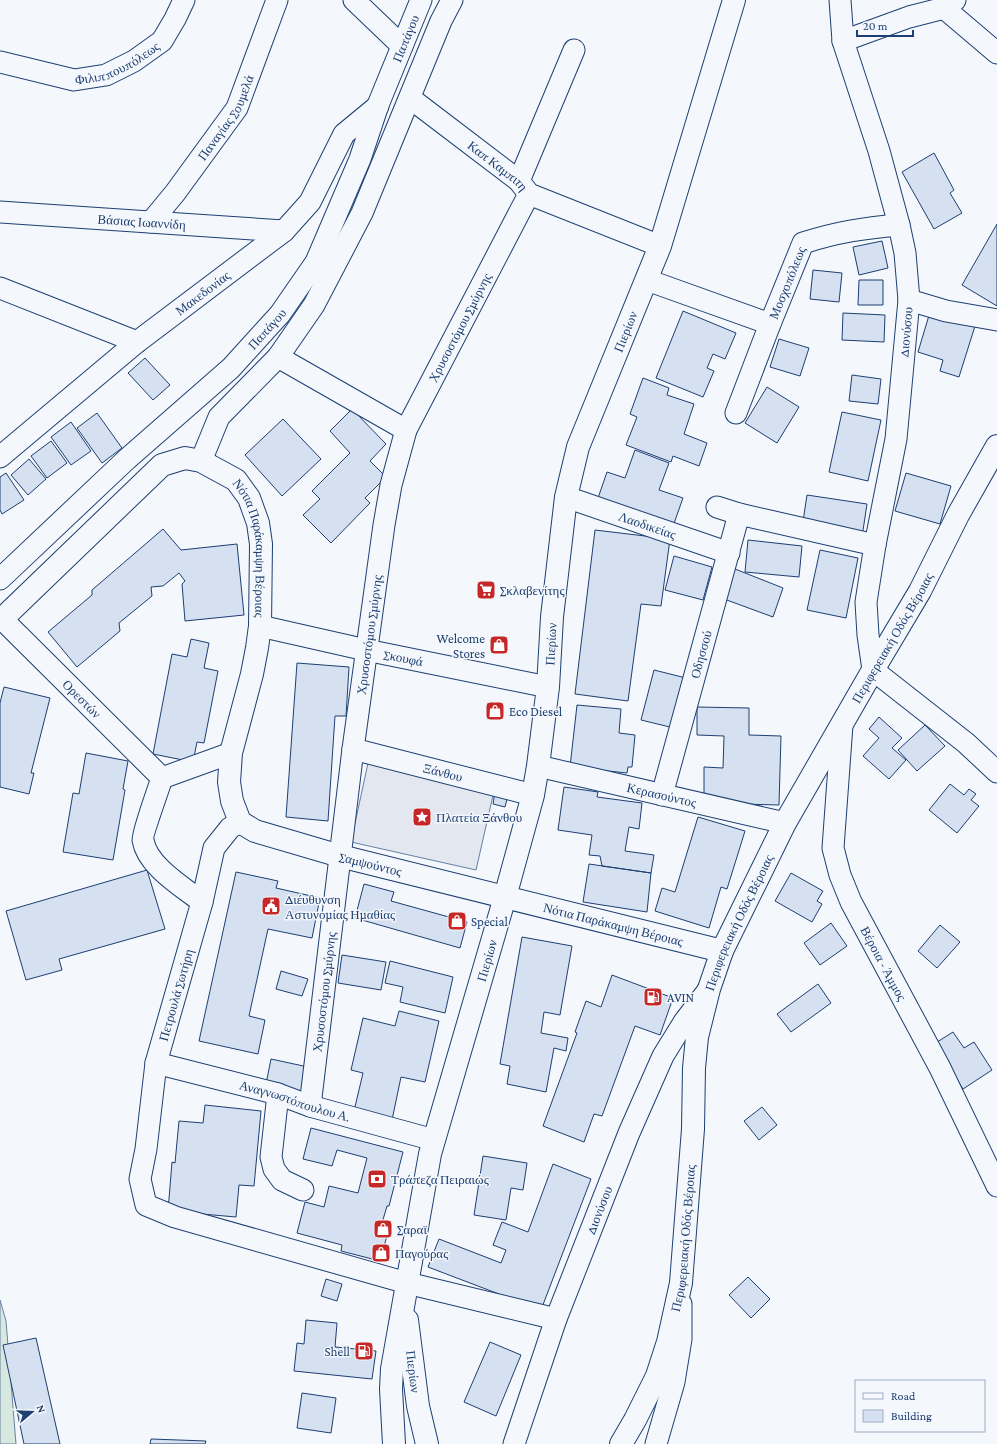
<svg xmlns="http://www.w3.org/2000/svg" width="997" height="1444" font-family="'Crimson Pro',serif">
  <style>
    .green { fill: #d7e8df; stroke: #687fa3 }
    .parking { fill: #e3e8f0; stroke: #687fa3 }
    .building { fill: #d5e0f0; stroke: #1d3f73 }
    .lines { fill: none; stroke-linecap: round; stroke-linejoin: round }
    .minor-casing { stroke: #1d3f73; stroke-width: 23 }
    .major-casing { stroke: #1d3f73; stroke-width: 24 }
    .minor { stroke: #f4f7fb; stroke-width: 21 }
    .major { stroke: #f4f7fb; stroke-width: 22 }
    .labels { text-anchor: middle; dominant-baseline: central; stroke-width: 3; stroke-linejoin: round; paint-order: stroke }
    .street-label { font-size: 13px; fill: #1d3f73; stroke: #f4f7fb }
    .poi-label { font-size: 13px; fill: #1d3f73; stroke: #f4f7fb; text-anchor: start }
  </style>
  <rect width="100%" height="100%" fill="#f4f7fb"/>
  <!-- green -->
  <path class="green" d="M 0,1300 L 6,1321 L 16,1444 L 0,1444 Z"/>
  <!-- parking -->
  <path class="parking" d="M 368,763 L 494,791 L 476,870 L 351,842 Z"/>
  <!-- building -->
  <path class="building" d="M 934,153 L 954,190 L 950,193 L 962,213 L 934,229 L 902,172 Z
    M 997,224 L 997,306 L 962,285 Z
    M 882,241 L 888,268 L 859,275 L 853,247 Z
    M 813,270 L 842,273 L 839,302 L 810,299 Z
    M 859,280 L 883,280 L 883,305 L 858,305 Z
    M 683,311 L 736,333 L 725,359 L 713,354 L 707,368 L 714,371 L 703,397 L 656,378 Z
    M 930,312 L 975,326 L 959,377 L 940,371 L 943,360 L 918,352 Z
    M 843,313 L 885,315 L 884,342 L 842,340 Z
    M 779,339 L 809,348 L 800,376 L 770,367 Z
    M 145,358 L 170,385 L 153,400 L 128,373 Z
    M 852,375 L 881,379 L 878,404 L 849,401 Z
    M 643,378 L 669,388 L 667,395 L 694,404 L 684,434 L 707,443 L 699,466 L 673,456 L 671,462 L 626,445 L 637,417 L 630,414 Z
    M 767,387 L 799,407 L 777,443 L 745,423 Z
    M 352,409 L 386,444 L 370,461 L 386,477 L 365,498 L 370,503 L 331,543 L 303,515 L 320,499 L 312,491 L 350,453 L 330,431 Z
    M 842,412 L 881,420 L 868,481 L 829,472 Z
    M 97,413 L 122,448 L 102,463 L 77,428 Z
    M 283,419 L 321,459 L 282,496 L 245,455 Z
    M 71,422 L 91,451 L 71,465 L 51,437 Z
    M 51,441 L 67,463 L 47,478 L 31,456 Z
    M 635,450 L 669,463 L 659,490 L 683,498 L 672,529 L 597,501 L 607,472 L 625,478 Z
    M 29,459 L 46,479 L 28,495 L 11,475 Z
    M 6,473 L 24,500 L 2,514 L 0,510 L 0,477 Z
    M 906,473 L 951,486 L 940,524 L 895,511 Z
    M 807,495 L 867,504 L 862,537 L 802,528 Z
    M 163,529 L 181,550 L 237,544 L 244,615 L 185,621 L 182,584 L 185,581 L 179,573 L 163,586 L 151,587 L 152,596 L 119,623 L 120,631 L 77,667 L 48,632 L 92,595 L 92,590 Z
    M 595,530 L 670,539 L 661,606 L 641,604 L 628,701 L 575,694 Z
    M 748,540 L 802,546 L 799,577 L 745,572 Z
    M 820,550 L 858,558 L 846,618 L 807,610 Z
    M 674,556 L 712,567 L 703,600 L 665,590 Z
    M 735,569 L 783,588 L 773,617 L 724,599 Z
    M 191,639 L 209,643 L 204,668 L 218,671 L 204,743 L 197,742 L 193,762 L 153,754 L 172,654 L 187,657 Z
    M 297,663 L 349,667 L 346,716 L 335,716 L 328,821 L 286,817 Z
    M 654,670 L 686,678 L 674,728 L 641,720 Z
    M 4,687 L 50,698 L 31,773 L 34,773 L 29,794 L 0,787 L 0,703 Z
    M 577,705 L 621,709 L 619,733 L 635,735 L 632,767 L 628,767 L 627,773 L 570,767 Z
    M 697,707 L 749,708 L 749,735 L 781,736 L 779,805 L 704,803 L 704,767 L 723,768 L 724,736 L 697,735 Z
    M 879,717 L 902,738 L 892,748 L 906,760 L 889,779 L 863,756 L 879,738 L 869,729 Z
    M 925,725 L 945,746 L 917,771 L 898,750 Z
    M 86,753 L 128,761 L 123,789 L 125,790 L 113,860 L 63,852 L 73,793 L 79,794 Z
    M 950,784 L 964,795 L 969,789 L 976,794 L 971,800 L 979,806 L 957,833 L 929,810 Z
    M 564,787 L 598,792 L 597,797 L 642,803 L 639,829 L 629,827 L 625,851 L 654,855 L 651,873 L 602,866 L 600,856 L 589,855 L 592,835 L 558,830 Z
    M 495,792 L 508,795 L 505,807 L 493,804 Z
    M 698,817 L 745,831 L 727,889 L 721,887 L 709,928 L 655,911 L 662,888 L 675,892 Z
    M 589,864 L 651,873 L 647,912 L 583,902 Z
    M 147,870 L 165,929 L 59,959 L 62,970 L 26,980 L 6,911 Z
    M 236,872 L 278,881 L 276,888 L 320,898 L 312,938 L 268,929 L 249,1016 L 265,1020 L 258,1054 L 199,1041 Z
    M 791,873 L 823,891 L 817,901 L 822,904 L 812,922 L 775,901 Z
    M 364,884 L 394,892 L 391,901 L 467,922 L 460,948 L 355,918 Z
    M 831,923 L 847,946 L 820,965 L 804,943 Z
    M 940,925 L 960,942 L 937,968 L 918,951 Z
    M 522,937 L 572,946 L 560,1015 L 544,1012 L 541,1033 L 568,1038 L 566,1051 L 554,1048 L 546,1092 L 507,1084 L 510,1066 L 500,1064 Z
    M 342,955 L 386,962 L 381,990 L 338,983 Z
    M 390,961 L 453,977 L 445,1013 L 400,1002 L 403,987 L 385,983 Z
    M 281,971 L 308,979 L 302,996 L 276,989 Z
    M 612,975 L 673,998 L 660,1035 L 635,1026 L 602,1116 L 594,1114 L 584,1142 L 543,1126 L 577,1033 L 575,1032 L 586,1001 L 601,1007 Z
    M 818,984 L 831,1003 L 791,1032 L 777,1014 Z
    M 399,1011 L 439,1021 L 425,1082 L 401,1077 L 392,1120 L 354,1111 L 363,1073 L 351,1070 L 363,1018 L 395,1026 Z
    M 953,1032 L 964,1048 L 974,1042 L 992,1070 L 963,1089 L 934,1044 Z
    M 271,1059 L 308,1067 L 303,1092 L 266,1084 Z
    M 205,1105 L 261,1111 L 254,1186 L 239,1185 L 236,1217 L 168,1211 L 172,1162 L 175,1163 L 179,1121 L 203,1123 Z
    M 762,1107 L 777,1125 L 759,1140 L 744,1121 Z
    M 311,1128 L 403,1152 L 389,1206 L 387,1206 L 382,1223 L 390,1225 L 380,1261 L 341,1251 L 342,1245 L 297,1233 L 305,1202 L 324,1207 L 329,1186 L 358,1193 L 367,1158 L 337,1150 L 332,1166 L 303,1159 Z
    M 483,1156 L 527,1163 L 523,1190 L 511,1188 L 506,1220 L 474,1215 Z
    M 553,1164 L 591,1179 L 541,1310 L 428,1267 L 439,1239 L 501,1263 L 506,1250 L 493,1245 L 502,1222 L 528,1232 Z
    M 748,1277 L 770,1299 L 751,1318 L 729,1295 Z
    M 326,1279 L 342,1284 L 337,1301 L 321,1296 Z
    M 306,1320 L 337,1323 L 335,1347 L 376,1351 L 372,1379 L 294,1371 L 297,1343 L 304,1344 Z
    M 36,1338 L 60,1444 L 24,1444 L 3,1345 Z
    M 490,1342 L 521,1355 L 496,1416 L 464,1402 Z
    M 302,1393 L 336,1398 L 331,1433 L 297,1428 Z
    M 151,1439 L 206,1441 L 205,1444 L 150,1444 Z"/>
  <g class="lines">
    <!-- minor casing -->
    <g class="minor-casing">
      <g id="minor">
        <path d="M 354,0 L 402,46"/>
        <path d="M 840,0 L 843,41 L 879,151 L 899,225 L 905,253 L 909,300 L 896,439 L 875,545 L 866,602 L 868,635 L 873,670 L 966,743 L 997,772"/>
        <path d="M 944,8 L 997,53"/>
        <path d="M 843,41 L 909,17 L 944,8 L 955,0"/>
        <path id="s1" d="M 0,62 L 74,80 L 106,75 L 134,61 L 162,41 L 175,19 L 184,0"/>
        <path id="s2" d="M 410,98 L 519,181 L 529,194 L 660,246"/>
        <path d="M 519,181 L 574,50"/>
        <path id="s3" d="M 0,212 L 284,231"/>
        <path id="s4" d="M 151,222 L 175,193 L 237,108 L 277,0"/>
        <path d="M 647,280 L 770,324"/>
        <path d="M 0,288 L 137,342"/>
        <path d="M 909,300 L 946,311 L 997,320"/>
        <path d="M 278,357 L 406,430"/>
        <path id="s5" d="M 736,413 L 770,324 L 803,243 C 837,232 864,228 899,225"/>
        <path id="s6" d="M 0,457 L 137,342 L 284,231 L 310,202 L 344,134 L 378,106"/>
        <path d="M 201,461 L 219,417 L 278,357 L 314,305 L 362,213 L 441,21 L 452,0"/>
        <path id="s7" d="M 566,497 L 729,553"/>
        <path d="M 717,507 L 739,514 L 875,545"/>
        <path id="s8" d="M 0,579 L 127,459 L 231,368 L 280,314 L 316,262 L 360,159 L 378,105 L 421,0"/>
        <path id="s9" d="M 2,619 L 162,778"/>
        <path id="s10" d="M 260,626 L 366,650 L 548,687"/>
        <path id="s11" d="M 842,725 L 833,848 L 840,875 L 851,902 L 940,1068 L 997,1186"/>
        <path id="s12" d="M 353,749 L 533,795"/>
        <path id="s13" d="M 538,766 L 785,823"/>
        <path d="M 162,778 C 159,787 142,835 143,840 C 147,866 183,887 202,902"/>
        <path d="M 162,778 L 231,753"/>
        <path id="s14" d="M 662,795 L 739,514"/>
        <path d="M 240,822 L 230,828 L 214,848 L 202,902 L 156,1063 L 146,1149 L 140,1179 L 146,1205 L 175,1217 L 407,1283 L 556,1319"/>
        <path id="s15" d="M 156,1063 L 278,1094 L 310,1106 L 434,1140"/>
        <path d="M 278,1094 L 271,1157 L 274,1169 L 282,1180 L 303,1190"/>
        <path id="s16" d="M 310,1106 L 353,749 L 384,525 L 391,485 L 406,430 L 529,194"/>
        <path id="s17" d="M 514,1444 L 556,1319 L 629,1133 L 663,1056 L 684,1022 L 709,989"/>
        <path d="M 656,1444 L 674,1382 L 681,1339 L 681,1304"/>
      </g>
    </g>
    <!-- major casing -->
    <g class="major-casing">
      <g id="major">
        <path id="s18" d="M 0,621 L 162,465 L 185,458 L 201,461 L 236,480 L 249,498 L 258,523 L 261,544 L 260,626 L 257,648 L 252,674 L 231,753 L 229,782 L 232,801 L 240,822 L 255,831 L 340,856 L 722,951"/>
        <path id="s19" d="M 407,1320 L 418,1406 L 427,1444"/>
        <path id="s20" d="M 394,1444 L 391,1389 L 392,1369 L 430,1154 L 505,897 L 533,795 L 538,766 L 548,687 L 552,617 L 566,497 L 578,447 L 660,246 L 734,0"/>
        <path id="s21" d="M 621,1444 L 635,1420 L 657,1376 L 668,1342 L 681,1283 L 693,1129 L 694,1068 L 697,1037 L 709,989 L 722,951 L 785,823 L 873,670 L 920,591 L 958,515 L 997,446"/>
      </g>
    </g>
    <!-- minor -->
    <use href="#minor" class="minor"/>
    <!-- major -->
    <use href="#major" class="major"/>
  </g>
  <!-- icons -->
  <defs>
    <g id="supermarket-square" transform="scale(1)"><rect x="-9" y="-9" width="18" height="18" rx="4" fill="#c62828" stroke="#f4f7fb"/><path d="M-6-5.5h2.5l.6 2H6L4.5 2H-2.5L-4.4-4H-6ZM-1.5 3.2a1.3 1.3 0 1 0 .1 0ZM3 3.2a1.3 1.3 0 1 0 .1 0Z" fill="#fff"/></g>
    <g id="shop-square" transform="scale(1)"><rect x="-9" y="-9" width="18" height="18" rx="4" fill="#c62828" stroke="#f4f7fb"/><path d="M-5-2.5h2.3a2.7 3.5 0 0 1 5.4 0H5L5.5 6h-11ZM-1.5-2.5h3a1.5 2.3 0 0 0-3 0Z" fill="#fff"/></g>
    <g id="sight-square" transform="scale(1)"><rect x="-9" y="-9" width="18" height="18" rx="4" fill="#c62828" stroke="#f4f7fb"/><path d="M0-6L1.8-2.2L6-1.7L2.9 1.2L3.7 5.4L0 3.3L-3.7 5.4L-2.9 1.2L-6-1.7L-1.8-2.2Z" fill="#fff"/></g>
    <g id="civic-square" transform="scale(1)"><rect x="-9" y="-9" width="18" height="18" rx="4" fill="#c62828" stroke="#f4f7fb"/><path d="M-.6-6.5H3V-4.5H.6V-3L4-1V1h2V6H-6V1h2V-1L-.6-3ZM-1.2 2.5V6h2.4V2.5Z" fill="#fff"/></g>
    <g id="fuel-square" transform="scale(1)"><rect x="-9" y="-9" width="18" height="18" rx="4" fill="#c62828" stroke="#f4f7fb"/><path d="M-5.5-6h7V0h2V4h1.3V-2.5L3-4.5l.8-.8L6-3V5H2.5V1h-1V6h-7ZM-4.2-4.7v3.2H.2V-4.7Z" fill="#fff"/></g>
    <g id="bank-square" transform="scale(1)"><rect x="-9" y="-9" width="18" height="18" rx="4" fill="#c62828" stroke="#f4f7fb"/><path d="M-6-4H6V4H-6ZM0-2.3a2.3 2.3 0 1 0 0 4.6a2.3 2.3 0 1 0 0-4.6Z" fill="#fff"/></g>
  </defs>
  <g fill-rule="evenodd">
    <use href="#supermarket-square" x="486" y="590"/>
    <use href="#shop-square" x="499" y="645"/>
    <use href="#shop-square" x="495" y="711"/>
    <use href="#sight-square" x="422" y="817"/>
    <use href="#civic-square" x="271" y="906"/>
    <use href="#shop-square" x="457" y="921"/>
    <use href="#fuel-square" x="653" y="997"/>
    <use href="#bank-square" x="377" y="1179"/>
    <use href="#shop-square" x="383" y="1229"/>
    <use href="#shop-square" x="381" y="1253"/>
    <use href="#fuel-square" x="364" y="1351"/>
  </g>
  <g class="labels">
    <!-- street labels -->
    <g class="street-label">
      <text stroke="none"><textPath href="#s8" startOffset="690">Παπάγου</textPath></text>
      <text stroke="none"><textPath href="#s1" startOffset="123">Φιλιππουπόλεως</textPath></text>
      <text stroke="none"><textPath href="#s4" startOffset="129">Παναγίας Σουμελά</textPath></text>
      <text stroke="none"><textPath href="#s2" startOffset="111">Καπ Καμπιτη</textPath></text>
      <text stroke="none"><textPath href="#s3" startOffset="142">Βάσιας Ιωαννίδη</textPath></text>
      <text stroke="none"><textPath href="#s5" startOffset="140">Μοσχοπόλεως</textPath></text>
      <text stroke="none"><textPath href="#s6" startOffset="261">Μακεδονίας</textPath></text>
      <text stroke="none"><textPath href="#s8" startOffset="366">Παπάγου</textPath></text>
      <text stroke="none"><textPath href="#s16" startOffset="799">Χρυσοστόμου Σμύρνης</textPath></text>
      <text stroke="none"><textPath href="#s20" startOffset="1143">Πιερίων</textPath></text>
      <text transform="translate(906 332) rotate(-85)">Διονύσου</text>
      <text stroke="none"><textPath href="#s7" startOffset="86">Λαοδικείας</textPath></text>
      <text stroke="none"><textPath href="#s18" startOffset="377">Νότια Παράκαμψη Βέροιας</textPath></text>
      <text stroke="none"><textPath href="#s16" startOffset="475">Χρυσοστόμου Σμύρνης</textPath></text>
      <text stroke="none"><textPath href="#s21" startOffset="866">Περιφερειακή Οδός Βέροιας</textPath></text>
      <text stroke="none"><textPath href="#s20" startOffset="819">Πιερίων</textPath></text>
      <text stroke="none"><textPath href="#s14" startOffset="146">Οδησσού</textPath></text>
      <text stroke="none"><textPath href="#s10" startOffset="147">Σκουφά</textPath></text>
      <text stroke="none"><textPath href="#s9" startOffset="113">Ορεστών</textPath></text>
      <text stroke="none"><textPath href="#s12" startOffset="93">Ξάνθου</textPath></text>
      <text stroke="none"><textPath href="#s13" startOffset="127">Κερασούντος</textPath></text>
      <text stroke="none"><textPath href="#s18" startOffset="796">Σαμψούντος</textPath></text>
      <text stroke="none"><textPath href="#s21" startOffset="542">Περιφερειακή Οδός Βέροιας</textPath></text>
      <text stroke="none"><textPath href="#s18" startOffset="1046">Νότια Παράκαμψη Βέροιας</textPath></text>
      <text stroke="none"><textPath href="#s20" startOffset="495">Πιερίων</textPath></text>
      <text stroke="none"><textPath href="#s11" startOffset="250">Βέροια - Άμμος</textPath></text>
      <text stroke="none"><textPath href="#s16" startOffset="115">Χρυσοστόμου Σμύρνης</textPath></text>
      <text transform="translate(176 995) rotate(-74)">Πετρουλά Σωτήρη</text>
      <text stroke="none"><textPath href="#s15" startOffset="144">Αναγνωστόπουλου Α.</textPath></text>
      <text stroke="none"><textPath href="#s17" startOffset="249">Διονύσου</textPath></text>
      <text stroke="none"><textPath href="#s21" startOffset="218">Περιφερειακή Οδός Βέροιας</textPath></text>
      <text stroke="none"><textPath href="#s19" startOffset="52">Πιερίων</textPath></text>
    </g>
    <!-- poi labels -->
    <g class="poi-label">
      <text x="500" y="590">Σκλαβενίτης</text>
      <text x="485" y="638" text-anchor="end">Welcome<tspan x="485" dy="15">Stores</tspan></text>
      <text x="509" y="711">Eco Diesel</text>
      <text x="436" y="817">Πλατεία Ξάνθου</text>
      <text x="285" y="899">Διέυθυνση<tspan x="285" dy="15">Αστυνομίας Ημαθίας</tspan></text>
      <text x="471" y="921">Special</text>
      <text x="667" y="997">AVIN</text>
      <text x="391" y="1179">Τράπεζα Πειραιώς</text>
      <text x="397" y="1229">Σαραϊ</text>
      <text x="395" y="1253">Παγούρας</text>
      <text x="350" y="1351" text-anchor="end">Shell</text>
    </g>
  </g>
  <!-- legend -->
  <rect x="855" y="1380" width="130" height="52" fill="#f4f7fb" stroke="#9eadc5"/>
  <rect x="863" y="1393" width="20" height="6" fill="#f4f7fb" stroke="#9eadc5"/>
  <text x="891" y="1400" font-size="12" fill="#1d3f73">Road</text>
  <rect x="863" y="1410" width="20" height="12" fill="#d5e0f0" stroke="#9eadc5"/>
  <text x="891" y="1420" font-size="12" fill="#1d3f73">Building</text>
  <!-- north arrow -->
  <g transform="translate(32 1412) rotate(71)" stroke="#f4f7fb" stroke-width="3" paint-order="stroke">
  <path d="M0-3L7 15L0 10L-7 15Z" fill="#1d3f73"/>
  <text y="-6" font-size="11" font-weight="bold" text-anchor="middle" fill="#1d3f73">N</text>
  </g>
  <!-- scale -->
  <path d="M857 30v6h56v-6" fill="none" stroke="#1d3f73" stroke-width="2"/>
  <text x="863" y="30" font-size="12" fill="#1d3f73" stroke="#f4f7fb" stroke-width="3" paint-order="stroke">20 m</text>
</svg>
